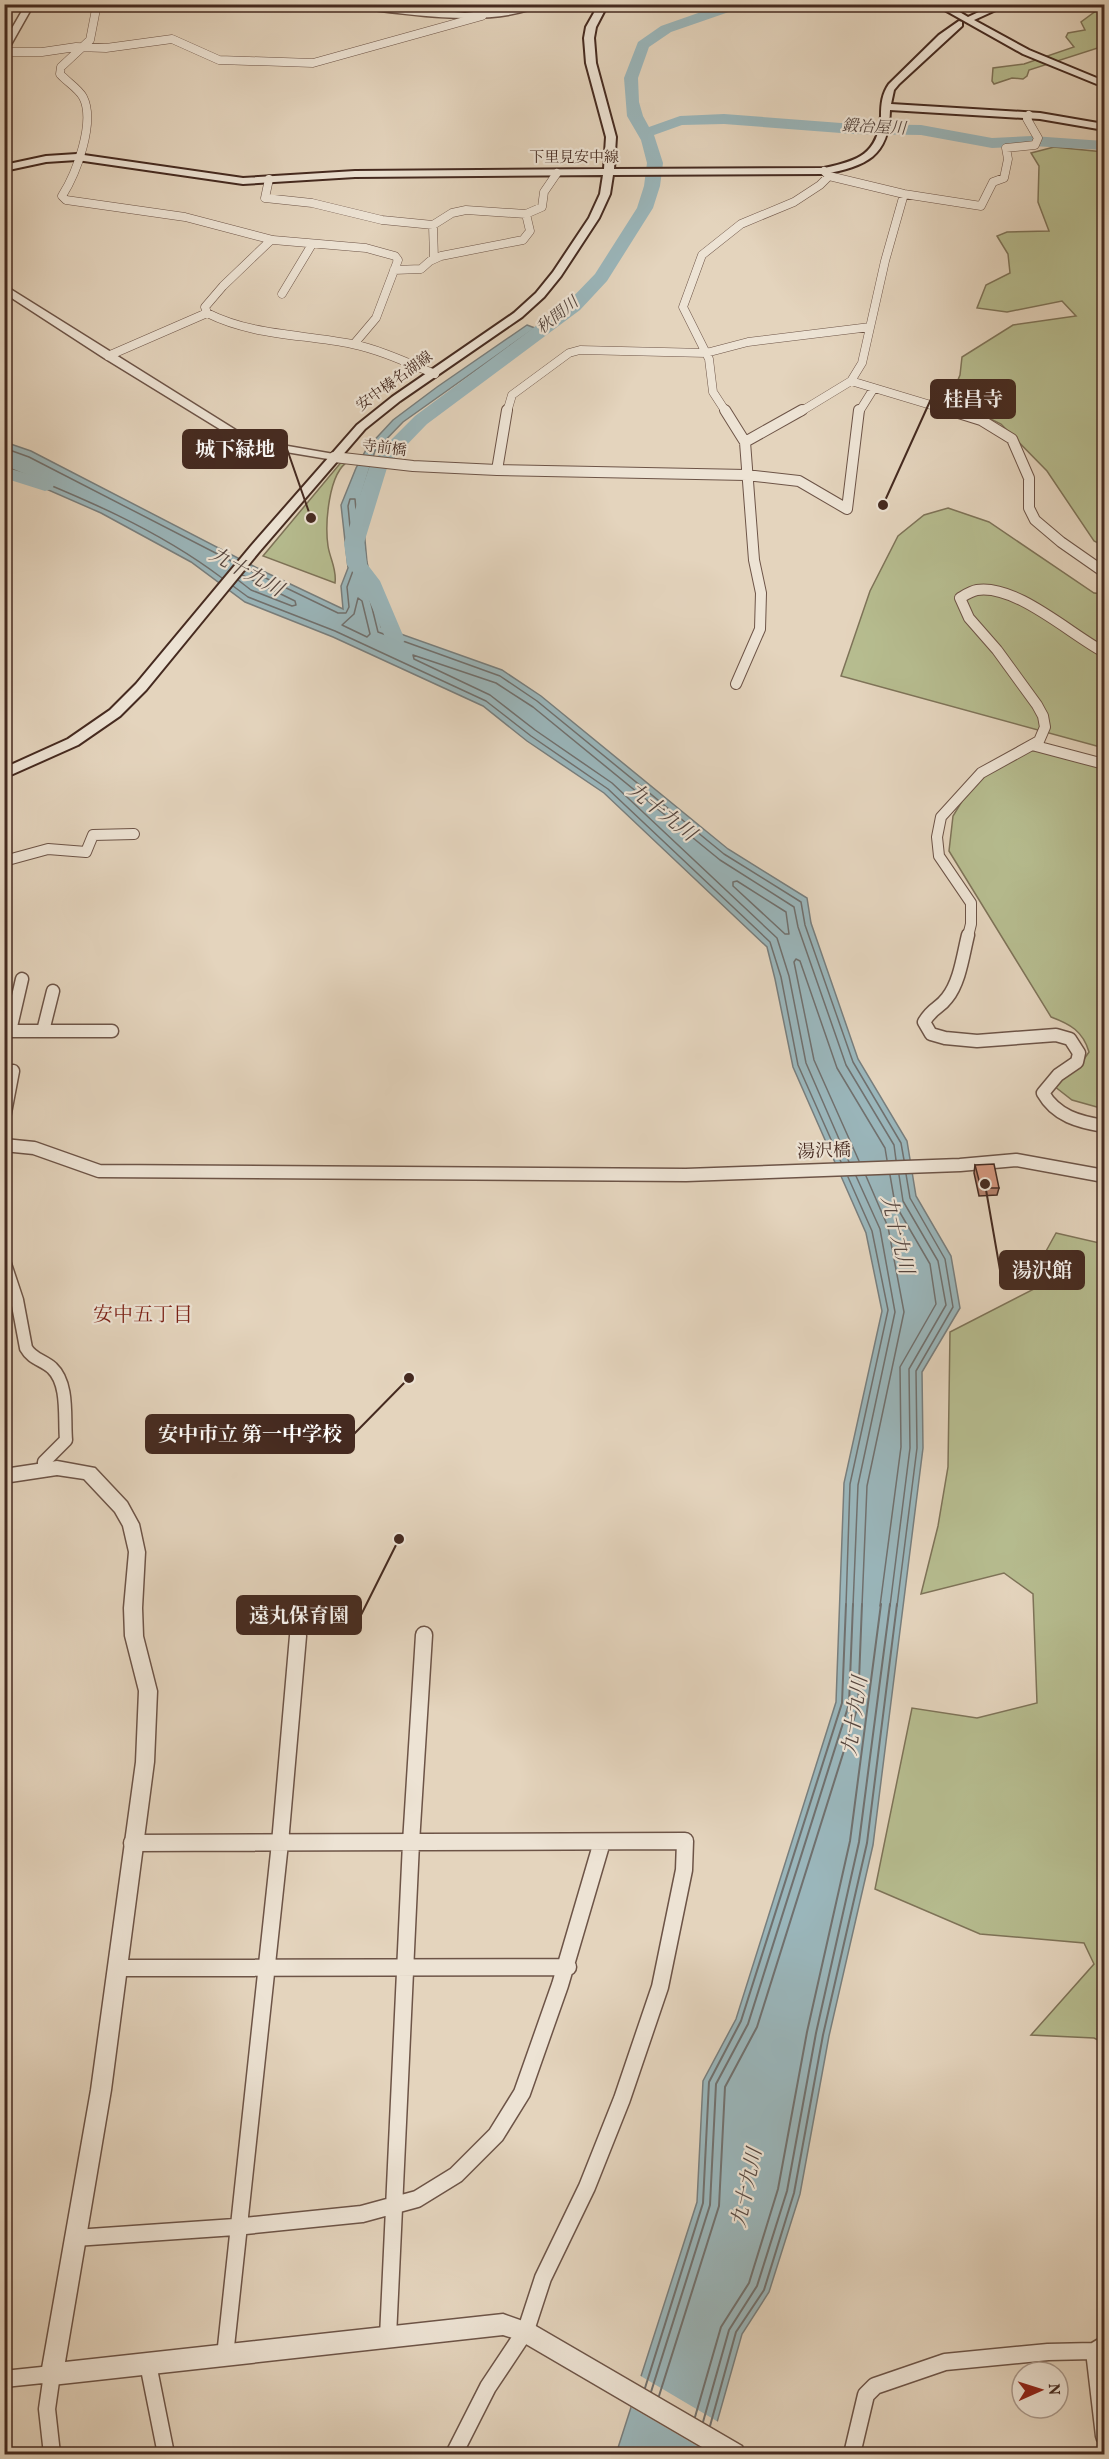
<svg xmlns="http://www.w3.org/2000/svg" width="1109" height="2459" font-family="Vollkorn,'Noto Serif JP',serif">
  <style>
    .green { fill: #b6bc8f; stroke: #7e7358; stroke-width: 1.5 }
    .water { fill: #9ab6bb; stroke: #787e7d; stroke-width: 1.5 }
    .pier { fill: #e4d4bd }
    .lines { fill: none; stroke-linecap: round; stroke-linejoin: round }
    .shore-far1 { stroke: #70706e; stroke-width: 1.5 }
    .shore { stroke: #70706e; stroke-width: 2 }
    .stream { stroke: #787e7d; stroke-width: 3 }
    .river { fill: #9ab6bb; fill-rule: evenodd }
    .minor-far3-casing { stroke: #6d5447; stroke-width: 9 }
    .minor-far2-casing { stroke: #6d5447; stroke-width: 12 }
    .minor-far1-casing { stroke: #6d5447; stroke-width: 15 }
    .minor-casing { stroke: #6d5447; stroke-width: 19 }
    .tertiary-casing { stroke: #6d5447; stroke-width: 3 }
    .secondary-casing { stroke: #452a20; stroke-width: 4 }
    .minor-far3 { stroke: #ede3d4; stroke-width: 8 }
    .minor-far2 { stroke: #ede3d4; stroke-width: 10 }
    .minor-far1 { stroke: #ede3d4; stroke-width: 12 }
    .minor { stroke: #ede3d4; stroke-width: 16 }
    .tertiary { fill: #ede3d4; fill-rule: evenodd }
    .secondary { fill: #ede3d4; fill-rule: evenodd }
    .wall { fill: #b5816c; stroke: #452a20; stroke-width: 1.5 }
    .building { fill: #d3967d; stroke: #452a20; stroke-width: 1.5 }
    .labels { text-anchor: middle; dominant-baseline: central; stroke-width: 4.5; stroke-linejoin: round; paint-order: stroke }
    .far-street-label { font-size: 15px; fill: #452a20; stroke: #ede3d4 }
    .far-water-label { font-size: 16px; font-style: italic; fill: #56463f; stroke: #ede3d4 }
    .street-label { font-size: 18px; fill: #452a20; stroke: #ede3d4 }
    .water-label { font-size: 20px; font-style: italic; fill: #56463f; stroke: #ede3d4 }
    .neighbourhood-label { font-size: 20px; fill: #7a1f14; stroke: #ede3d4 }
    .leader { fill: none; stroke: #452a20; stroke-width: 2 }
    .callout-dot { fill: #452a20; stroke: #ede3d4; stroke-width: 2 }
    .callout { fill: #452a20; stroke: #452a20; stroke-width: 2 }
    .callout-label { font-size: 20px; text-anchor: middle; font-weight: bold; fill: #fff }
  </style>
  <rect width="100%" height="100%" fill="#e4d4bd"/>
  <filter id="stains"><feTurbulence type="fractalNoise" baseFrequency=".00333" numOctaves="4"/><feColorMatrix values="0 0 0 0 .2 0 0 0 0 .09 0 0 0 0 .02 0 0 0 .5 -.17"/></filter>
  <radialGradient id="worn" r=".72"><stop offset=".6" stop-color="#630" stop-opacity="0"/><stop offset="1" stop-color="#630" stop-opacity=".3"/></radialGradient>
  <!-- green -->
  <path class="green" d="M 1104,5 L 1104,46 L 1029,70 L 1027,76 L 1023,79 L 1012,78 L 994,84 L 992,81 L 993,68 L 1024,64 L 1074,47 L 1066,37 L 1068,33 L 1085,30 L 1081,22 Z
    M 1054,147 L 1104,152 L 1104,546 L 1094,541 L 1047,471 L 1001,424 L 950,399 L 960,375 L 962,357 L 1013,325 L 1076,316 L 1062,301 L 1007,312 L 977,308 L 986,285 L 1010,273 L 1008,254 L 997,236 L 1007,232 L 1049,231 L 1038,202 L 1039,166 L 1031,153 Z
    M 343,460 L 349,461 C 328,472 325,525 328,546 C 330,559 337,569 335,583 L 263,556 Z
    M 948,508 L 989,522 L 1094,593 L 1104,594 L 1104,748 L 841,676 L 870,591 L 898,536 L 924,515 Z
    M 1047,750 L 1104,762 L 1104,1109 L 1072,1100 L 1054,1086 L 1082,1062 L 1089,1052 C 1083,1031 1070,1024 1051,1017 L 949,851 L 953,816 L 970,788 L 997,763 L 1027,751 Z
    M 1056,1233 L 1104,1244 L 1104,2043 L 1094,2038 L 1031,2035 L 1094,1964 L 1084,1943 L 980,1934 L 875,1889 L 912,1708 L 977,1718 L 1037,1703 L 1033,1594 L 1004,1573 L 921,1594 L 938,1526 L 948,1467 L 950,1332 L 1034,1289 L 1045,1253 Z"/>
  <!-- water -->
  <path class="water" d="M 527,325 L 535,328 L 403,422 L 375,451 L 361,496 L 367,562 L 381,627 L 502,670 L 541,696 L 728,849 L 807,898 L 811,923 L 858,1059 L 907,1141 L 916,1196 L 951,1256 L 960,1308 L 922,1372 L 923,1448 L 873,1845 L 829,2036 L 800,2194 L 769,2292 L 742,2334 L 708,2454 L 616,2454 L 697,2202 L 703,2081 L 736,2019 L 836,1702 L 844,1483 L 882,1311 L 866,1233 L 793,1067 L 775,979 L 767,947 L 604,793 L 527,741 L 483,706 L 333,637 L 245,602 L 191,562 L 101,513 L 5,471 L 5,442 L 31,451 L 267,573 L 343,609 L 341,586 L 348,568 L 341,505 L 356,468 L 367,448 L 393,420 L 437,387 Z"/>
  <!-- pier -->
  <path class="pier" d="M 639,2375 L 720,2423 L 711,2454 L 629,2406 Z"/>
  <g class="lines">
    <!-- shore-far1 -->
    <path class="shore-far1" d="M 4,448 L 29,457 L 235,563
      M 4,466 C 80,497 156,528 222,578
      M 247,569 L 338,613 L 346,613 L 349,607 L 347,587 L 354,568 L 348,506 L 350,499 L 355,499 L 361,563 L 378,632 L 500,676 L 537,701 L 724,854 L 801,902 L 805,925 L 853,1062 L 901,1143 L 904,1160
      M 238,580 L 251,590 L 292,606 L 296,605 L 295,601 L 242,575
      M 233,586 L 248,597 L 335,631 L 486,701 L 531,736 L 608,789 L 770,942 L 781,977 L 798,1065 L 841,1162
      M 358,598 L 362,601 L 370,634 L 367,637 L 342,625 L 354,614 Z
      M 737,881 L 786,912 L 789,934 L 785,934 L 733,886 L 733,882 Z
      M 859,1161 L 814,1060 L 794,962 L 796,959 L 800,961 L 837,1068 L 885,1148 L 887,1160
      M 849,1162 L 806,1063 L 789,976 L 777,938 L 612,783 L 535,730 L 490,695 L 414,659 L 413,655 L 496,683 L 533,707 L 720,860 L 794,907 L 798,927 L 846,1065 L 894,1145 L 896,1160
      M 846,1606 L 850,1484 L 888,1310 L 872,1231 L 848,1177
      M 853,1606 L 858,1485 L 895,1312 L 880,1229 L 856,1176
      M 862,1606 L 867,1486 L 904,1312 L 888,1227 L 866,1176
      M 880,1606 L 901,1447 L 900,1367 L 936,1304 L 930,1264 L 895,1204 L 890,1175
      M 890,1606 L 910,1448 L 909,1369 L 946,1305 L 938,1261 L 903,1201 L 899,1175
      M 897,1606 L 917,1448 L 916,1371 L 953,1307 L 945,1259 L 910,1198 L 906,1174"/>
    <!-- shore -->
    <path class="shore" d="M 645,2388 L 703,2203 L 709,2082 L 741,2021 L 842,1703 L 846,1604
      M 651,2392 L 710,2205 L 716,2084 L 748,2024 L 849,1704 L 853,1604
      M 659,2396 L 719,2206 L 725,2087 L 757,2027 L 858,1706 L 862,1604
      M 695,2417 L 721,2327 L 749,2283 L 778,2189 L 807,2032 L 850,1841 L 881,1604
      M 703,2422 L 729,2330 L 757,2286 L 787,2191 L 816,2033 L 859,1842 L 890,1604
      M 710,2426 L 736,2332 L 764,2290 L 794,2193 L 823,2035 L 867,1843 L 897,1604"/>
    <!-- stream -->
    <path class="stream" d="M 718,4 L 721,10"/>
    <!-- river -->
    <path class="river" d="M 752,4 L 671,32 L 649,47 L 638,78 L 639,102 L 643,116 L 649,127 L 680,116 L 724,114 L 854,124 L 921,125 L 992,138 L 1032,136 L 1104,141 L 1104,150 L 1032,146 L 992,148 L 921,135 L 854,134 L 724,124 L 682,125 L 654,135 L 663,163 L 660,186 L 653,208 L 607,281 L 580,310 L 427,424 L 396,456 L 387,468 L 364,543 L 367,564 L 380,581 L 405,640 L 402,644 L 395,646 L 388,644 L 361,582 L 347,565 L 344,543 L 369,468 L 383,448 L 415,416 L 568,302 L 595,274 L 637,208 L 644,186 L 647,163 L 641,140 L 627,116 L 624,78 L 638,42 L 661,26 L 721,5 Z
      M 4,467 L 52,481 L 54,485 L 52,489 L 45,491 L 4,478 Z"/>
    <!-- minor-far3 casing -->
    <g class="minor-far3-casing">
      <path id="minor-far3" d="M 97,4 L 90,40 L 61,67 L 60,74 C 67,82 78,88 83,97 C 96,122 76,174 62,196 L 66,200 L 185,217 L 273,240 L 366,248 L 395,256 L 398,260 L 376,318 L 354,344
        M 4,52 L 42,52 L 76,47 L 106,48 L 172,39 L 219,60 L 313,63 L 482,16
        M 824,171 L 829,176 L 904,194 L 981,206 L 993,182 L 1004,178 L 1008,159 L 1006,148 L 1035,145 L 1038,138 L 1027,119 L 1029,115
        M 269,179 L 265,198 L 312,203 L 382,220 L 433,225 L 452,213 L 466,210 L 526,214 L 542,207 L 544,192 L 557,173
        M 433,225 L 434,259
        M 394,270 L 421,269 L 430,261 L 441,256 L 523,240 L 530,231 L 526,214
        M 282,294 L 311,246
        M 207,313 C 253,336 302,334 352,344 C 381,350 408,363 435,374
        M 207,313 L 205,307 L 223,286 L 271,240
        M 108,356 L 207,313
        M 851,381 L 954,412
        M 507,412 L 512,395 L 569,353 L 580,350 L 706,353 L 748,342 L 870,327
        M 726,412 L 713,392 L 709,359 L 683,307 L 702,255 L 741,224 L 794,202 L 820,185 L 829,176
        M 800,412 L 851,381 L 862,363 L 885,261 L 904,194
        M 859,412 L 874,388"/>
    </g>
    <!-- minor-far2 casing -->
    <g class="minor-far2-casing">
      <path id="minor-far2" d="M 725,410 L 745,442 L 754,560 L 761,593 L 760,629 L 736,684
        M 949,410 L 981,420 L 1012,439 L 1029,478 L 1029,508 L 1035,520 L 1061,542 L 1104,572
        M 745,442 L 802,410
        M 334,457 L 413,466 L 497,470 L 746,475 L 799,481 L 847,509 L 859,410
        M 497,470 L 507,410
        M 1032,745 L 1104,764
        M 4,861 L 48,849 L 86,852 L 93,835 L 134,834
        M 968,936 L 971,924 L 971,903 L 939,856 L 937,837 L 941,817 L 981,773 L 1039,741 L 1045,727 L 1043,716 L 1037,705 L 997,650 L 969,618 L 960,598 C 965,595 971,591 977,590 C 1016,584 1070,634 1104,652"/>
    </g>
    <!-- minor-far1 casing -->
    <g class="minor-far1-casing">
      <path id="minor-far1" d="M 968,935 C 963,955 960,982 947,998 C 939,1009 933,1007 924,1022 L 931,1034 L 945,1038 L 977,1041 L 1056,1035 L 1070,1039 L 1079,1053 L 1077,1062 L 1058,1075 L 1043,1093 C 1056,1116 1079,1122 1104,1126
        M 4,1031 L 112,1031
        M 10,1031 L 22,979
        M 43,1031 L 53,991
        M 4,1118 L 13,1071
        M 4,1145 L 34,1148 L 99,1171 L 686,1175 L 960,1165 L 1016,1160 L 1104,1176
        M 4,1261 L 17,1300 L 26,1348 C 32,1359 43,1360 52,1368 C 69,1384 64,1418 66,1440 L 44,1462 L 44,1470"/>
    </g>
    <!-- minor casing -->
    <g class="minor-casing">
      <path id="minor" d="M 132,1843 L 685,1841 L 684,1870 L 660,1987 L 622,2099 L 587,2187 L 543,2278 L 526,2330 L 488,2387 L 454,2454
        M 117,1968 L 568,1967
        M 75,2238 L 235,2227 L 362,2214 L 417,2199 L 456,2175 L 496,2135 L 522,2093 L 560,1985 L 602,1842
        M 388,2337 L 411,1843 L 424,1635
        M 1094,2351 L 1104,2436
        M 225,2356 L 280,1843 L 298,1636
        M 148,2364 L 166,2454
        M 4,2379 L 52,2374 L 47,2409 L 52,2454
        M 852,2454 L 866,2395 L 875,2386 L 945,2362 L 1048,2352 L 1094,2351 L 1104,2345"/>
    </g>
    <!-- tertiary casing -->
    <g class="tertiary-casing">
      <path id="tertiary" d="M 26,4 L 34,4 L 8,50 L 4,52 L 4,42 Z
        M 336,4 L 366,4 L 465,13 L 543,4 C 500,27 420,16 373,10 C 361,9 346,9 336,4 Z
        M 4,285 L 239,432 L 282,445 L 334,454 L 339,457 L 334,460 L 280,451 L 231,436 L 104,358 L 4,293 Z
        M 57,1461 L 95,1468 L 127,1502 L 139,1524 L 145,1552 L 142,1608 L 143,1636 L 157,1691 L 154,1762 L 111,2090 L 65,2362 L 503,2314 L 534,2325 L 742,2446 L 745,2454 L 714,2454 L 519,2340 L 503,2335 L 52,2385 L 44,2382 L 41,2374 L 91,2090 L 136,1762 L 139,1691 L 125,1636 L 124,1608 L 129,1552 L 123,1526 L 115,1512 L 84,1479 L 57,1475 L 4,1483 L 4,1469 Z"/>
    </g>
    <!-- secondary casing -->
    <g class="secondary-casing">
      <path id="secondary" d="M 599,4 L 608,4 L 596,27 L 594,38 L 596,63 L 616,137 L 614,169 L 824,168 C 858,161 878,154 881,116 C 881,104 882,94 889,84 L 939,35 L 959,21 L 962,22 L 962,26 L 899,84 L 894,90 L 891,104 L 1040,113 L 1104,124 L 1104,130 L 1040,119 L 890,110 C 889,157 866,166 824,174 L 613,175 L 610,194 L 599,218 L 561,276 L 544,297 L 522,317 L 400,401 L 365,429 L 259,552 L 146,690 L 120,716 L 78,745 L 4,778 L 4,768 L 68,739 L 110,710 L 136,684 L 251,546 L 357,425 L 392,397 L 514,313 L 536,293 L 553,272 L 589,218 L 600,194 L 603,175 L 355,177 L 243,184 L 77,160 L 46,162 L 4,171 L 4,165 L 46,156 L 77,154 L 243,178 L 355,171 L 604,169 L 606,137 L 586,63 L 584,38 L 586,27 Z
        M 934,4 L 946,4 L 968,17 L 996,4 L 1009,4 L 974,20 L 1029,50 L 1104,81 L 1104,87 L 1023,54 Z"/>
    </g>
    <!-- minor-far3 -->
    <use href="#minor-far3" class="minor-far3"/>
    <!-- minor-far2 -->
    <use href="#minor-far2" class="minor-far2"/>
    <!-- minor-far1 -->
    <use href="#minor-far1" class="minor-far1"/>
    <!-- minor -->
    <use href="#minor" class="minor"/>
    <!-- tertiary -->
    <use href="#tertiary" class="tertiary"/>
    <!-- secondary -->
    <use href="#secondary" class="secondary"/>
  </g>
  <!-- wall -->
  <path class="wall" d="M 975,1165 L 999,1188 L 997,1195 L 979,1196 L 974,1173 Z"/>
  <!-- building -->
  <path class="building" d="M 994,1164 L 999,1188 L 981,1188 L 975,1165 Z"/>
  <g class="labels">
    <!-- far-street labels -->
    <g class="far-street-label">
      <text x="574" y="158">下里見安中線</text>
      <text transform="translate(395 382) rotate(-36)">安中榛名湖線</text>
      <text transform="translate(384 449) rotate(7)">寺前橋</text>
    </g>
    <!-- far-water labels -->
    <g class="far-water-label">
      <text transform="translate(874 128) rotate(3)">鍛冶屋川</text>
      <text transform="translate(558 316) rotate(-39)">秋間川</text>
    </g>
    <!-- street labels -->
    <g class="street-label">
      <text transform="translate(824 1152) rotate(-2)">湯沢橋</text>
    </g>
    <!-- water labels -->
    <g class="water-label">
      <text transform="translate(246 573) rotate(29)">九十九川</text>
      <text transform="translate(661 813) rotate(38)">九十九川</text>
      <text transform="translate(896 1235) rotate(76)">九十九川</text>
      <text transform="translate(856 1716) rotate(-82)">九十九川</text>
      <text transform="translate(748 2188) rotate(-78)">九十九川</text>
    </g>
    <!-- neighbourhood labels -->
    <g class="neighbourhood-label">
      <text x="143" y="1316">安中五丁目</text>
    </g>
  </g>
  <!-- callouts -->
  <path class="leader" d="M883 505L931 399M311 518L287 449M985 1184L1000 1270M409 1378L354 1434M399 1539L361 1615"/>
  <g class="callout-dot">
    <circle cx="883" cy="505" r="6"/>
    <circle cx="311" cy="518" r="6"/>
    <circle cx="985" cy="1184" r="6"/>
    <circle cx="409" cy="1378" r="6"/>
    <circle cx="399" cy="1539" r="6"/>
  </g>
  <g class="callout">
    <rect x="931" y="380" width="84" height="38" rx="6"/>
    <rect x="183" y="430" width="104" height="38" rx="6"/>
    <rect x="1000" y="1251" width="84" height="38" rx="6"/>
    <rect x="146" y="1415" width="208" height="38" rx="6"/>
    <rect x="237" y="1596" width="124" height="38" rx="6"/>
  </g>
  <g class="callout-label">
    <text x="973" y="406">桂昌寺</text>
    <text x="235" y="456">城下緑地</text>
    <text x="1042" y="1277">湯沢館</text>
    <text x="250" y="1441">安中市立 第一中学校</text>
    <text x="299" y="1622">遠丸保育園</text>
  </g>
  <!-- margin -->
  <rect width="1109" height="2459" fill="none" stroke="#e4d4bd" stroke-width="24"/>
  <rect x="6" y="6" width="1097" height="2447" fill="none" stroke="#452a20" stroke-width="3"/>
  <rect x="12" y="12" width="1085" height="2435" fill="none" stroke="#452a20" stroke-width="1.5"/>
  <!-- north arrow -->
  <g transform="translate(1040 2390) rotate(87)"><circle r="28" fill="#ede3d4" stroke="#aa998c" stroke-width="1.5"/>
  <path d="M0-4.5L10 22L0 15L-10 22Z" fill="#8f2418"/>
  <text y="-9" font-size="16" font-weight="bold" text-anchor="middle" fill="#452a20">N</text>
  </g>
  <rect width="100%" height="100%" filter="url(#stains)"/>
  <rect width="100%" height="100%" fill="url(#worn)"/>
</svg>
